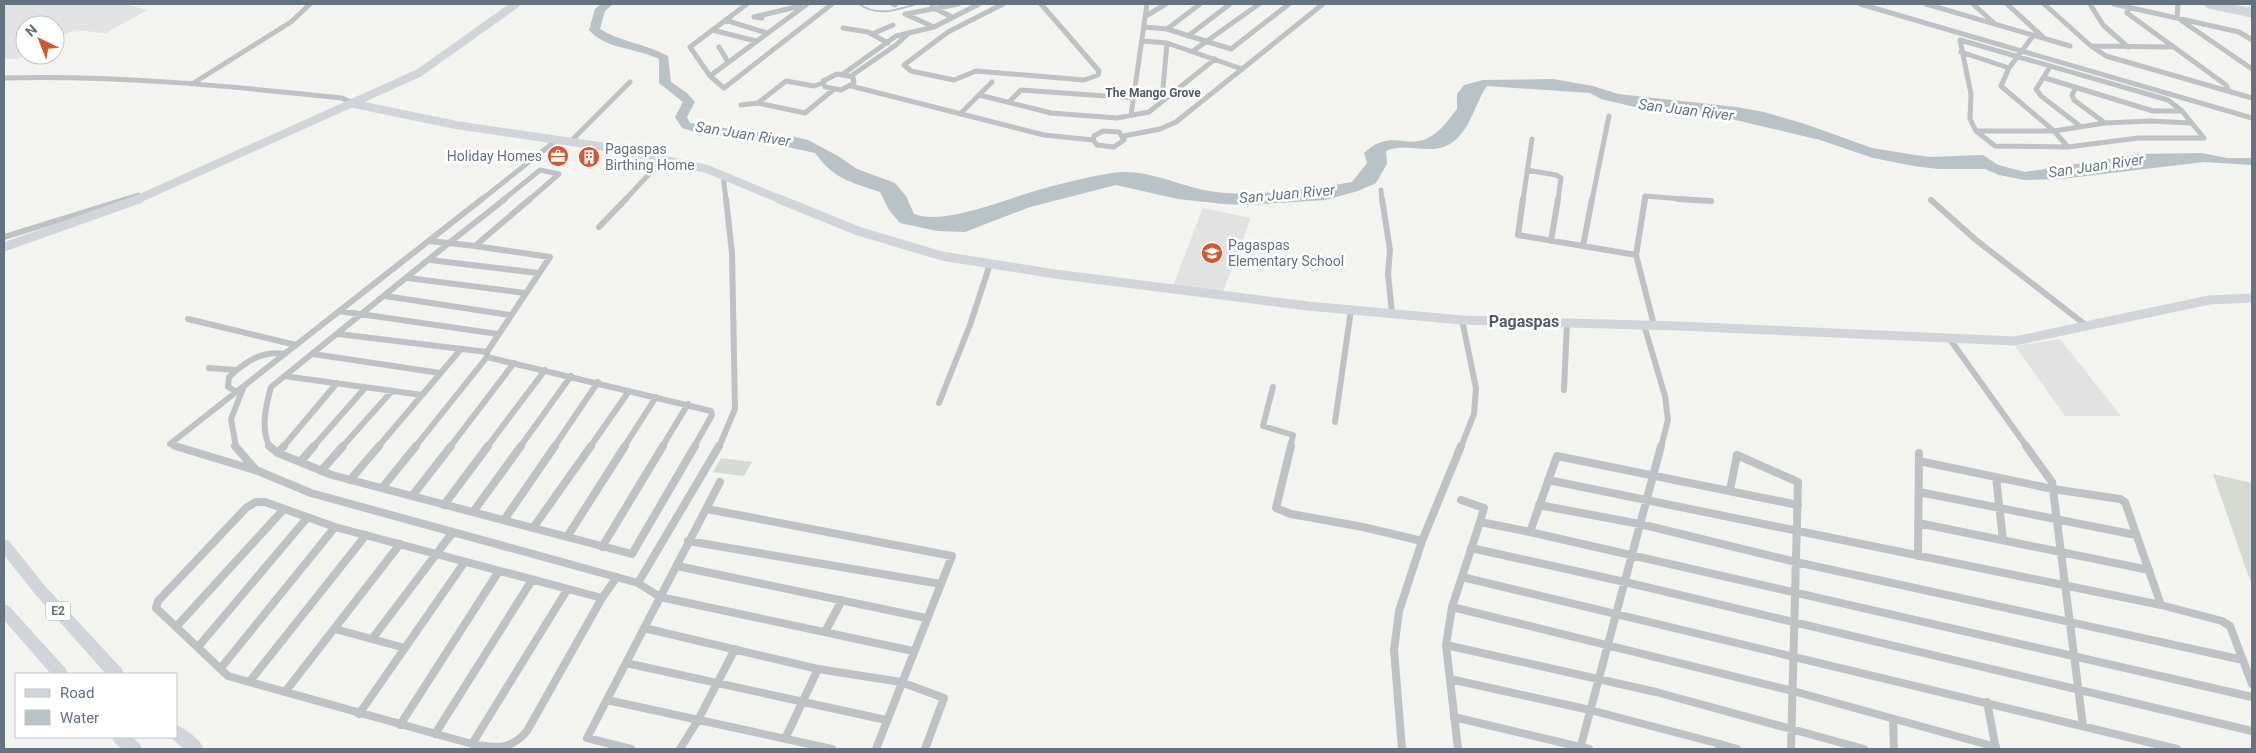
<svg xmlns="http://www.w3.org/2000/svg" width="2256" height="753" font-family="Roboto,sans-serif">
  <style>
    .built { fill: #e1e2e1 }
    .green { fill: #d4dad1 }
    .water { fill: #b8c2c7 }
    .lines { fill: none; stroke-linecap: round; stroke-linejoin: round }
    .stream { stroke: #b8c2c7; stroke-width: 2 }
    .river { fill: #b8c2c7; fill-rule: evenodd }
    .minor-far2 { stroke: #bec2c5; stroke-width: 5 }
    .minor-far1 { stroke: #bec2c5; stroke-width: 6 }
    .minor { stroke: #bec2c5; stroke-width: 8 }
    .secondary-far1 { stroke: #d1d5d9; stroke-width: 8 }
    .secondary { stroke: #d1d5d9; stroke-width: 9 }
    .trunk { stroke: #d1d5d9; stroke-width: 9 }
    .motorway { fill: #d1d5d9; fill-rule: evenodd }
    .labels { text-anchor: middle; dominant-baseline: central; stroke-width: 5; stroke-linejoin: round; paint-order: stroke }
    .far-neighbourhood-label { font-size: 12px; font-weight: bold; fill: #525c64; stroke: #fff }
    .shield { fill: #fff; stroke: #929da5; stroke-width: 1 }
    .shield-label { font-size: 12px; font-weight: bold; fill: #64737f }
    .poi-label { font-size: 14px; fill: #64737f; stroke: #fff; text-anchor: start }
    .water-label { font-size: 15px; font-style: italic; fill: #657a83; stroke: #fff }
    .quarter-label { font-size: 16px; font-weight: bold; fill: #525c64; stroke: #fff }
  </style>
  <rect width="100%" height="100%" fill="#f3f3f0"/>
  <!-- built -->
  <path class="built" d="M 4,4 L 125,4 L 147,10 L 106,33 L 74,30 L 55,39 L 55,25 L 25,25 L 25,55 L 17,59 L 4,59 Z
    M 1203,208 L 1251,218 L 1222,294 L 1172,288 Z
    M 2060,339 L 2121,416 L 2065,416 L 2015,346 Z"/>
  <!-- green -->
  <path class="green" d="M 721,458 L 752,462 L 744,476 L 713,472 Z
    M 2213,474 L 2252,483 L 2252,586 Z"/>
  <!-- water -->
  <path class="water" d="M 1553,79 L 1593,86 L 1618,94 L 1736,107 L 1764,112 L 1805,124 L 1872,148 L 1909,154 L 1930,157 L 1983,155 L 1998,165 L 2025,172 L 2140,154 L 2202,153 L 2227,158 L 2252,158 L 2252,165 L 2204,162 L 2061,179 L 2025,180 L 1999,175 L 1985,169 L 1938,169 L 1914,166 L 1873,158 L 1820,140 L 1706,113 L 1674,109 L 1652,111 L 1601,99 L 1590,93 L 1487,86 C 1471,109 1468,147 1432,149 C 1416,150 1402,144 1386,151 L 1387,164 L 1376,183 L 1358,191 L 1325,200 L 1248,205 L 1224,204 L 1178,199 L 1116,185 L 1030,207 L 965,232 L 937,231 L 900,223 L 889,210 L 880,192 C 850,182 834,179 815,153 L 774,144 L 789,136 L 808,140 L 838,156 L 857,169 L 895,183 L 906,196 L 914,214 C 944,226 1006,199 1038,190 C 1062,183 1088,177 1112,173 C 1147,167 1182,188 1216,192 C 1254,197 1314,189 1352,182 L 1367,163 L 1364,153 C 1390,129 1404,148 1426,139 C 1440,133 1448,120 1457,109 L 1457,94 L 1464,85 L 1483,80 Z"/>
  <g class="lines">
    <!-- stream -->
    <path class="stream" d="M 859,4 C 877,17 897,10 916,4"/>
    <!-- river -->
    <path class="river" d="M 601,4 L 613,4 L 605,11 L 600,29 C 621,42 646,44 668,56 L 671,82 L 687,93 L 695,102 L 687,117 L 690,123 L 802,139 L 808,143 L 802,147 L 699,133 L 682,128 L 675,117 L 683,102 L 659,83 L 659,59 C 637,48 605,49 589,30 L 595,9 Z"/>
    <!-- minor-far2 -->
    <path class="minor-far2" d="M 747,4 L 690,47 L 710,76 L 724,88 L 832,4
      M 893,4 L 895,5
      M 1003,4 L 948,32 L 904,65 L 911,71 L 954,80 L 976,71 L 1084,80 L 1098,75 L 1099,71 L 1041,4
      M 1860,4 L 2252,118
      M 1926,4 L 2070,46
      M 1973,4 L 1995,24
      M 2007,4 L 2043,37
      M 2044,4 L 2091,46 L 2171,47
      M 2090,4 L 2103,25 L 2128,47
      M 2114,4 L 2239,32 L 2252,40
      M 932,7 L 952,17
      M 2128,7 L 2127,13 L 2226,85 L 2229,91
      M 905,14 L 934,27 L 979,4
      M 906,14 L 958,4
      M 1146,16 L 1166,4
      M 762,18 L 754,17 L 804,5
      M 2177,18 L 2178,4
      M 725,20 L 767,33
      M 2182,21 L 2252,69
      M 1144,27 L 1167,29 L 1231,49 L 1289,4
      M 843,28 L 868,32 L 888,43
      M 1167,29 L 1200,4
      M 712,30 L 756,41
      M 872,34 L 893,25
      M 1188,36 L 1230,4
      M 2033,36 L 2009,68 L 2001,86 L 2054,131 L 2068,147
      M 1960,40 L 2168,100 L 2182,111 L 2204,138 L 2138,138 L 2068,147 L 1995,146 L 1976,131 L 1970,119 L 1971,94 Z
      M 1143,41 L 1167,43 L 1242,69
      M 2091,46 L 2106,56 L 2252,98
      M 719,47 L 728,62
      M 1193,51 L 1259,4
      M 1961,52 L 2009,68
      M 2050,67 L 2036,89 L 2041,96 L 2080,126
      M 837,74 L 853,77 L 854,83 L 841,90 L 825,87 L 823,81 Z
      M 843,74 L 896,36 L 934,27
      M 710,76 L 807,4
      M 851,76 L 896,45 L 909,33
      M 4,78 C 117,75 229,86 342,98 L 354,104
      M 2045,78 L 2153,111 L 2182,111
      M 192,84 L 291,22 L 310,4
      M 851,86 L 1044,135 L 1093,140
      M 2076,87 L 2072,95 L 2074,100 L 2105,123
      M 979,95 L 1051,113 L 1117,118 L 1149,112 L 1215,59
      M 1165,99 L 1163,88 L 1167,43
      M 1009,102 L 1021,90 L 1134,98
      M 758,103 L 805,113 L 833,90
      M 741,105 L 758,103 L 786,81 L 814,86 L 823,83
      M 960,114 L 992,82
      M 1131,115 L 1147,4
      M 1103,131 L 1119,132 L 1124,140 L 1114,147 L 1097,145 L 1093,140 L 1094,136 Z
      M 1977,131 L 2054,131 L 2105,123 L 2150,121 L 2190,123
      M 1124,136 L 1160,129 L 1176,122 L 1323,4
      M 571,141 L 630,82
      M 1527,170 L 1556,175 L 1561,178 L 1558,200
      M 723,175 L 726,200
      M 1381,190 L 1382,200
      M 123,200 L 138,195
      M 481,200 L 558,139
      M 503,200 L 540,170 L 559,174 L 529,200
      M 625,200 L 663,159
      M 1523,200 L 1532,139
      M 1592,200 L 1609,116
      M 1644,200 L 1645,196 L 1695,200"/>
    <!-- minor-far1 -->
    <path class="minor-far1" d="M 1382,199 L 1390,250 L 1388,274 L 1392,313
      M 1523,199 L 1518,235 L 1636,255 L 1654,325
      M 1678,199 L 1711,201
      M 1931,200 L 1976,240 L 2087,326
      M 599,227 L 626,199
      M 4,237 L 127,199
      M 429,241 L 449,243
      M 1551,241 L 1558,199
      M 449,243 L 475,246
      M 449,243 L 505,199
      M 475,246 L 550,257 L 487,352 L 487,357 L 711,411 L 712,415 L 694,447
      M 475,246 L 530,199
      M 1583,246 L 1592,199
      M 1636,255 L 1645,199
      M 430,260 L 538,273
      M 408,278 L 525,293
      M 385,296 L 510,315
      M 339,311 L 498,334
      M 188,319 L 296,345
      M 1644,325 L 1665,396 L 1668,420 L 1661,447
      M 338,334 L 487,352
      M 1949,338 L 2027,447
      M 313,354 L 440,373
      M 209,368 L 236,370
      M 284,376 L 422,395
      M 1273,387 L 1263,426 L 1293,435 L 1290,447
      M 1564,390 L 1567,323
      M 237,392 L 228,387 L 229,377 C 245,362 262,350 285,354
      M 939,403 L 970,325 L 990,264
      M 1335,422 L 1351,310
      M 179,447 L 170,444 L 482,199
      M 236,447 L 231,419 L 244,386
      M 270,447 C 260,430 266,405 271,387 L 449,243
      M 283,447 L 337,383
      M 313,447 L 365,388
      M 342,447 L 392,391
      M 378,447 L 461,349
      M 415,447 L 487,357
      M 450,447 L 514,363
      M 487,447 L 545,370
      M 520,447 L 571,376
      M 554,447 L 598,382
      M 590,447 L 629,391
      M 624,447 L 656,397
      M 662,447 L 688,404
      M 719,447 L 735,409 L 732,253 L 726,199
      M 1461,447 L 1474,414 L 1476,388 L 1462,320"/>
    <!-- minor -->
    <path class="minor" d="M 175,446 L 258,471 L 311,493 L 638,583 L 660,597 L 913,651
      M 235,446 L 256,470
      M 269,446 L 278,453 L 332,475 L 632,554 L 695,446
      M 1291,446 L 1276,508 L 1291,514 L 1363,527 L 1422,541
      M 2026,446 L 2052,482 L 2083,726
      M 278,453 L 284,446
      M 1919,461 L 2053,489 L 2120,499 L 2125,502 L 2161,605
      M 300,462 L 314,446
      M 321,471 L 343,446
      M 1996,477 L 2003,540
      M 350,480 L 379,446
      M 1548,480 L 2161,605 L 2222,621 L 2230,626 L 2252,684
      M 382,488 L 416,446
      M 1730,490 L 1737,455 L 1798,482 L 1791,749
      M 1919,492 L 2136,535
      M 412,496 L 451,446
      M 1461,500 L 1484,508 L 1480,522
      M 256,502 L 265,502 L 335,527 L 602,598 L 527,731 C 510,751 496,748 472,744 L 228,676 L 156,608 L 158,601 L 246,508 Z
      M 444,505 L 488,446
      M 1539,505 L 1640,524 L 1796,562 L 2243,660
      M 707,509 L 952,556 L 876,749
      M 473,512 L 521,446
      M 504,520 L 555,446
      M 1918,523 L 2149,570
      M 533,528 L 591,446
      M 1530,532 L 2252,697
      M 567,537 L 625,446
      M 688,541 L 941,584
      M 602,547 L 663,446
      M 1471,548 L 1625,582 L 2252,731
      M 1918,556 L 1919,453
      M 677,566 L 926,618
      M 1462,577 L 2177,749
      M 638,583 L 719,446
      M 602,598 L 617,577
      M 1452,607 L 1793,691 L 1996,747
      M 176,627 L 283,510
      M 644,628 L 818,669
      M 335,629 L 405,648
      M 825,632 L 842,600
      M 372,639 L 453,532
      M 1446,645 L 1656,692 L 1864,749
      M 198,647 L 307,518
      M 626,663 L 886,720
      M 220,669 L 335,527
      M 1450,679 L 1590,710 L 1720,744
      M 250,681 L 366,535
      M 285,692 L 400,544
      M 607,700 L 832,749
      M 1987,702 L 1996,749
      M 359,714 L 464,563
      M 1454,717 L 1589,749
      M 1893,719 L 1894,749
      M 400,725 L 499,571
      M 435,734 L 532,580
      M 785,739 L 818,669 L 901,682 L 944,698 L 925,749
      M 472,744 L 567,590
      M 631,749 L 587,738 L 720,482
      M 680,749 L 698,720 L 735,649
      M 1402,749 L 1394,650 L 1399,611 L 1422,541 L 1461,446
      M 1458,749 L 1446,645 L 1452,607 L 1480,522 L 1530,532 L 1557,456 L 1798,505
      M 1580,749 L 1661,446
      M 1719,749 L 1720,744 L 1737,749"/>
    <!-- secondary-far1 -->
    <path class="secondary-far1" d="M 354,104 L 456,125 L 599,146 L 707,169 L 782,200
      M 136,200 L 419,73 L 516,4"/>
    <!-- secondary -->
    <path class="secondary" d="M 779,199 L 858,231 L 942,256 L 1055,274 L 1308,306 L 1462,320 L 1678,326 L 2015,341 L 2209,300 L 2252,298
      M 4,247 L 139,199"/>
    <!-- trunk -->
    <path class="trunk" d="M 2209,4 L 2252,13"/>
    <!-- motorway -->
    <path class="motorway" d="M 4,539 L 9,541 L 45,586 L 122,669 L 124,674 L 106,674 L 35,594 L 4,555 Z
      M 4,604 L 9,606 L 66,669 L 68,674 L 51,674 L 4,620 Z
      M 176,725 C 186,729 200,739 204,749 L 184,749 L 170,737 L 176,737 Z
      M 112,737 L 132,737 L 140,744 L 142,749 L 122,749 L 114,742 Z"/>
  </g>
  <!-- icons -->
  <defs>
    <g id="office-disc" transform="scale(1.125)"><circle r="9.5" fill="#d6572d" stroke="#fff"/><path d="M-6-3h4V-5.5h4V-3h4V5H-6ZM-1-4.5V-3h2v-1.5ZM-6 0V1H6V0Z" fill="#fff"/></g>
    <g id="building-disc" transform="scale(1.125)"><circle r="9.5" fill="#d6572d" stroke="#fff"/><path d="M-4-6H4V6H1V3H-1V6H-4ZM-2.5-4.3h1.7v1.8h-1.7ZM.8-4.3h1.7v1.8H.8ZM-2.5-1h1.7V.8h-1.7ZM.8-1h1.7V.8H.8Z" fill="#fff"/></g>
    <g id="school-disc" transform="scale(1.125)"><circle r="9.5" fill="#d6572d" stroke="#fff"/><path d="M0-5L7-2L0 1L-7-2ZM-4 1L0 2.5L4 1V4Q0 6-4 4Z" fill="#fff"/></g>
  </defs>
  <g fill-rule="evenodd">
    <use href="#office-disc" x="558" y="156"/>
    <use href="#building-disc" x="589" y="157"/>
    <use href="#school-disc" x="1212" y="253"/>
  </g>
  <g class="labels">
    <!-- far-neighbourhood labels -->
    <g class="far-neighbourhood-label">
      <text x="1153" y="93">The Mango Grove</text>
    </g>
    <!-- shield labels -->
    <rect class="shield" x="45.5" y="601.5" width="25" height="19" rx="4"/>
    <g class="shield-label">
      <text x="58" y="611">E2</text>
    </g>
    <!-- poi labels -->
    <g class="poi-label">
      <text x="605" y="149">Pagaspas<tspan x="605" dy="16">Birthing Home</tspan></text>
      <text x="542" y="156" text-anchor="end">Holiday Homes</text>
      <text x="1228" y="245">Pagaspas<tspan x="1228" dy="16">Elementary School</tspan></text>
    </g>
    <!-- water labels -->
    <g class="water-label">
      <text transform="translate(1686 110) rotate(7)">San Juan River</text>
      <text transform="translate(743 134) rotate(9)">San Juan River</text>
      <text transform="translate(2096 166) rotate(-8)">San Juan River</text>
      <text transform="translate(1287 194) rotate(-5)">San Juan River</text>
    </g>
    <!-- quarter labels -->
    <g class="quarter-label">
      <text x="1524" y="321">Pagaspas</text>
    </g>
  </g>
  <!-- border -->
  <rect width="2256" height="753" fill="none" stroke="#64737f" stroke-width="10"/>
  <!-- legend -->
  <rect x="15" y="673" width="162" height="65" fill="#ffffff" stroke="#c1c7cc"/>
  <rect x="25" y="689" width="25" height="8" fill="#d1d5d9" stroke="#c1c7cc"/>
  <text x="60" y="698" font-size="15" fill="#64737f">Road</text>
  <rect x="25" y="710" width="25" height="15" fill="#b8c2c7" stroke="#c1c7cc"/>
  <text x="60" y="723" font-size="15" fill="#64737f">Water</text>
  <!-- north arrow -->
  <g transform="translate(40 40) rotate(317)"><circle r="24" fill="#ffffff" stroke="#c1c7cc"/>
  <path d="M0-4L9 19L0 12L-9 19Z" fill="#d6572d"/>
  <text y="-8" font-size="14" font-weight="bold" text-anchor="middle" fill="#64737f">N</text>
  </g>
</svg>
